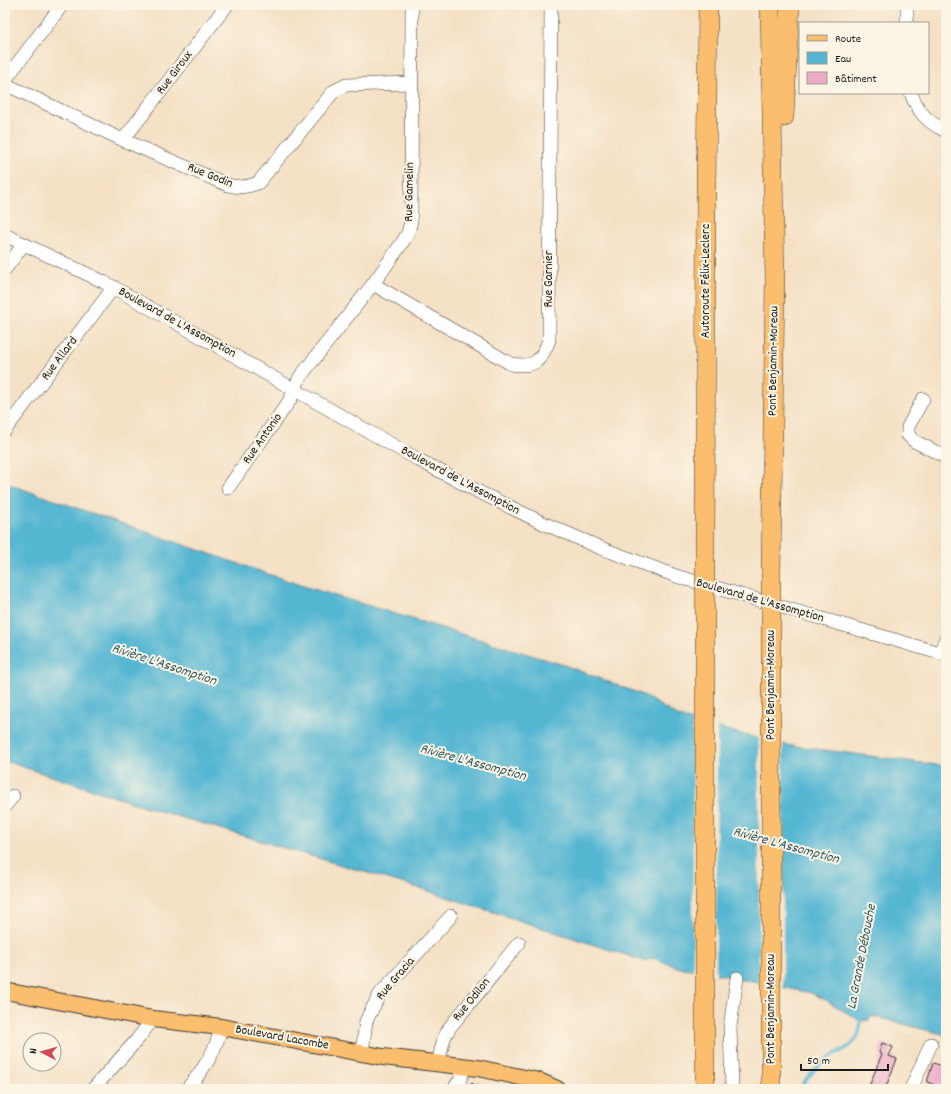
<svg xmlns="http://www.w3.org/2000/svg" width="951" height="1094" font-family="Dekko,sans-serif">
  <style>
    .water { fill: #54b6d2; stroke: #386977 }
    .pier { fill: #f4e0c4 }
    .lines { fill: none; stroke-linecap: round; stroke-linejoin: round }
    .stream { stroke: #54b6d2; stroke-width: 3.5 }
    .building { fill: #ebaac7 }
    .minor-casing { stroke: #3c3935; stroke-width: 14 }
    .major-casing { stroke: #3c3935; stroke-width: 18 }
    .highway-casing { stroke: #3c3935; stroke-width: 20 }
    .path { stroke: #3c3935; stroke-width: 2; stroke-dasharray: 3 3; stroke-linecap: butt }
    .minor { stroke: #fff; stroke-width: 13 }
    .major { stroke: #fbbd6e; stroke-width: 16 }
    .highway { stroke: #fbbd6e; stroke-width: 19 }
    .highway-bridge-casing { stroke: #3c3935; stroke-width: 20; stroke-linecap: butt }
    .highway-bridge { stroke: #fbbd6e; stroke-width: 19 }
    .labels { text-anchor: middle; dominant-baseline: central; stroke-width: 4; stroke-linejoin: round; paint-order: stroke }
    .street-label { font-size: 13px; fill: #1c1c1c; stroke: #fcf5e5 }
    .water-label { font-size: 14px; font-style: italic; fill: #325a65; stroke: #fcf5e5 }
  </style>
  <rect width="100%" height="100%" fill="#fcf5e5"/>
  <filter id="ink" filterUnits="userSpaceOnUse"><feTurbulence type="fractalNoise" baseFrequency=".025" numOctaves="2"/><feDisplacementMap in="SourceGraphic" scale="8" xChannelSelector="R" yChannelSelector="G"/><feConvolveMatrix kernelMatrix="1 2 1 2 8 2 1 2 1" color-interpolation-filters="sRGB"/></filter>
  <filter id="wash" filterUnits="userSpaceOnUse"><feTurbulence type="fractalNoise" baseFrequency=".012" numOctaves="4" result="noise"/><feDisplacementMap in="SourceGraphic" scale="16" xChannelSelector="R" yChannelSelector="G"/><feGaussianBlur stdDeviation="0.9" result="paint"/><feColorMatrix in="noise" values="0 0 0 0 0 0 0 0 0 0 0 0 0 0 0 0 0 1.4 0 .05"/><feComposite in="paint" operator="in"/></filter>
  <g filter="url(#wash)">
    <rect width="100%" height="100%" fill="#f4e0c4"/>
    <!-- water -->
    <path class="water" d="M 5,483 L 300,585 L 564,665 L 643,695 L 679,717 L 779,744 L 946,766 L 946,1035 L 872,1016 L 869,1020 L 860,1021 L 826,1000 L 811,993 L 693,969 L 680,968 L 653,958 L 644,961 L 425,890 L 140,805 L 5,761 Z"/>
    <!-- pier -->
    <path class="pier" d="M 693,718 L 717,725 L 716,976 L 693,971 Z
      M 759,736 L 783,742 L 783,989 L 759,984 Z"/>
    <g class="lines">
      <!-- stream -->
      <path class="stream" d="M 800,1089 C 808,1076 820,1063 833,1055 C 842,1050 851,1048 856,1039 C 861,1032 860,1025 861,1018"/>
    </g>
    <g id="blocks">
      <!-- building -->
      <path class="building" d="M 882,1043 L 893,1047 L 889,1056 L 897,1059 L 885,1089 L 868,1089 L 882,1054 L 879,1053 Z
        M 933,1063 L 946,1067 L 946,1089 L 927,1082 Z"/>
    </g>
  </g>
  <g filter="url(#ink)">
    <use href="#blocks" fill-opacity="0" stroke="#3c3935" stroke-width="1"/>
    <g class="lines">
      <!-- minor casing -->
      <g class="minor-casing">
        <path id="minor" d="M 907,5 L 907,23
          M 5,80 L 62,5
          M 5,84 L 123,140 L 228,185 C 240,188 247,187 258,183 L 334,91 L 346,85 L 411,83
          M 911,93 C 918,112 927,122 946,131
          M 123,140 L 227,5
          M 5,235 L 104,282 L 419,460 L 481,493 L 543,523 L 601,548 L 676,576 L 946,655
          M 5,269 L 24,244
          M 373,284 L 511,364 C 534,368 541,362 549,340 L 551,5
          M 923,399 L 908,427 L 908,435 L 914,441 L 946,457
          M 5,430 L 114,287
          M 228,488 L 290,400 L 300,377 L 373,284 L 402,243 L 408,233 L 411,221 L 412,5
          M 940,653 L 946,638
          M 5,806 L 13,796
          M 362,1053 L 366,1021 L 380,994 L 451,916
          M 438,1063 L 444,1038 L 450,1027 L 519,943
          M 93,1089 L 136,1041 L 153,1019
          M 187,1089 C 203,1070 216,1052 221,1027
          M 454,1089 L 460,1080 L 465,1066
          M 732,1089 L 730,1027 L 737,978
          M 911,1089 L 931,1044"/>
      </g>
      <!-- major casing -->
      <g class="major-casing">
        <path id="major" d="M 5,991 L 153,1019 L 221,1027 L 383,1057 L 478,1068 L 539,1081 L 557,1089"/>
      </g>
      <!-- highway casing -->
      <g class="highway-casing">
        <path id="highway" d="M 770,5 L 775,281 L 771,573
          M 784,117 L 790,5
          M 705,557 L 706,188 L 708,5"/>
      </g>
      <!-- path -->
      <path class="path" d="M 471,1084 L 489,1089"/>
      <!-- minor -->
      <use href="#minor" class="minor"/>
      <!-- major -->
      <use href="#major" class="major"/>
      <!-- highway -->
      <use href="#highway" class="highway"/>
      <!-- highway-bridge casing -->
      <g class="highway-bridge-casing">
        <path id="highway-bridge" d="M 705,1089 L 705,557
          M 771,1089 L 771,573"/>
      </g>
      <!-- highway-bridge -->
      <use href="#highway-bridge" class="highway-bridge"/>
    </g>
  </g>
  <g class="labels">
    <!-- street labels -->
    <g class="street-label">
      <text transform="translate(175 73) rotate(-53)">Rue Giroux</text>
      <text transform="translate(210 176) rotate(22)">Rue Godin</text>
      <text transform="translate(410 192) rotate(-89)">Rue Gamelin</text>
      <text transform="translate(549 279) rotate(-90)">Rue Garnier</text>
      <text transform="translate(706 281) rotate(-90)">Autoroute Félix-Leclerc</text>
      <text transform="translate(177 323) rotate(29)">Boulevard de L'Assomption</text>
      <text transform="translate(60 359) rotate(-53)">Rue Allard</text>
      <text transform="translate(774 361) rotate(-89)">Pont Benjamin-Moreau</text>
      <text transform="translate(263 439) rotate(-55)">Rue Antonio</text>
      <text transform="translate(460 481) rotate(28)">Boulevard de L'Assomption</text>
      <text transform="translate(760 601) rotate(16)">Boulevard de L'Assomption</text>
      <text transform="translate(771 685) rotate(-90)">Pont Benjamin-Moreau</text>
      <text transform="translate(396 979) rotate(-50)">Rue Gracia</text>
      <text transform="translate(472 1000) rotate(-51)">Rue Odilon</text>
      <text transform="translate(771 1009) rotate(-90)">Pont Benjamin-Moreau</text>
      <text transform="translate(282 1038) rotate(10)">Boulevard Lacombe</text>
    </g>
    <!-- water labels -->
    <g class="water-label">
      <text transform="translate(164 665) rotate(18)">Rivière L'Assomption</text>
      <text transform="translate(473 763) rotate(15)">Rivière L'Assomption</text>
      <text transform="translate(786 846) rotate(15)">Rivière L'Assomption</text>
      <text transform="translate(862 957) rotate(-79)">La Grande Débouche</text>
    </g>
  </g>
  <!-- margin -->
  <rect width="951" height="1094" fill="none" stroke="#fcf5e5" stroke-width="20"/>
  <!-- legend -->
  <rect x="799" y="22" width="130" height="72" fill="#fcf5e5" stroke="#a29e95"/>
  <rect x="807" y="35" width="20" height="6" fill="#fbbd6e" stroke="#a29e95"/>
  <text x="835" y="42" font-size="12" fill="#1c1c1c">Route</text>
  <rect x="807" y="52" width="20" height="12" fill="#54b6d2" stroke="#a29e95"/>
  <text x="835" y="62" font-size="12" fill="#1c1c1c">Eau</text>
  <rect x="807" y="72" width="20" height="12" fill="#ebaac7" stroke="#a29e95"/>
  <text x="835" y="82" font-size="12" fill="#1c1c1c">Bâtiment</text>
  <!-- north arrow -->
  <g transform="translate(42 1052) rotate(276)"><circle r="19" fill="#fcf5e5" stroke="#a29e95"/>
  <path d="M0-3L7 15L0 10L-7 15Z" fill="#d1495b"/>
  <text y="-6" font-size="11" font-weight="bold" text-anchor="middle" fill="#1c1c1c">N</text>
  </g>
  <!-- scale -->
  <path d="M801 1064v6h87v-6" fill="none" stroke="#1c1c1c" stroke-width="2"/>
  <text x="807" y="1064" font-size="12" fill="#1c1c1c" stroke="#fcf5e5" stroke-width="3" paint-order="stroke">50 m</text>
</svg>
